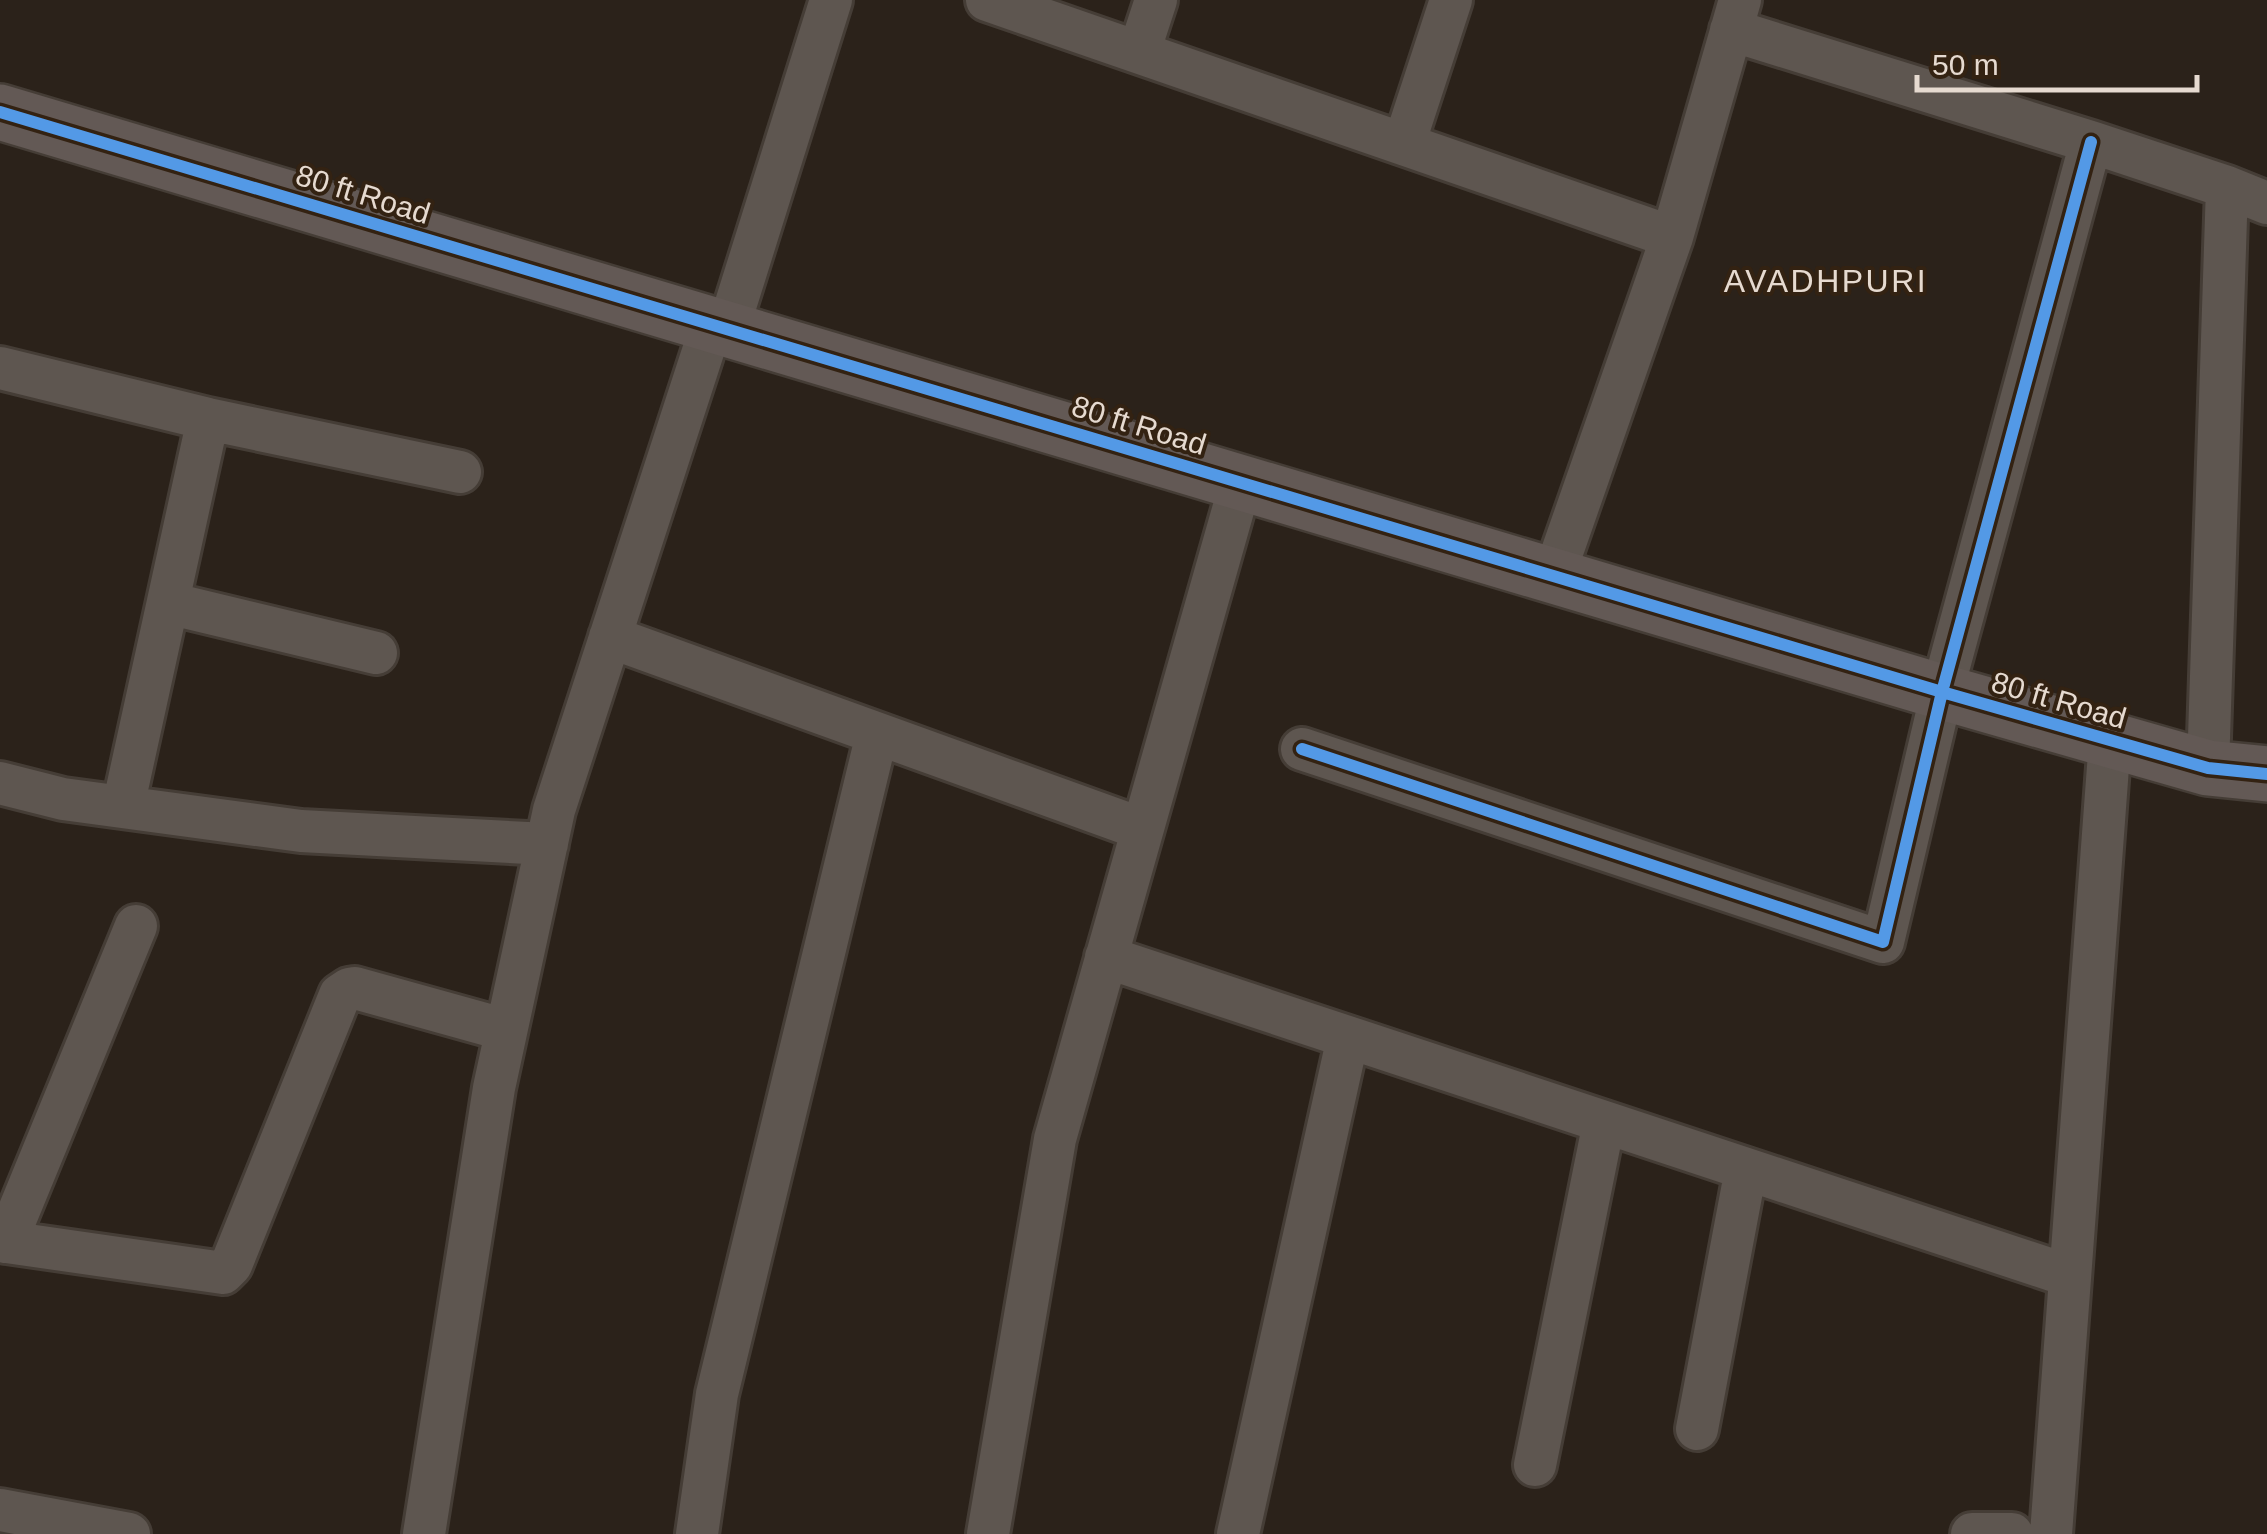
<svg xmlns="http://www.w3.org/2000/svg" width="2267" height="1534" font-family="Helvetica,sans-serif">
  <style>
    .lines { fill: none; stroke-linecap: round; stroke-linejoin: round }
    .street-casing { stroke: #453d36; stroke-width: 48 }
    .secondary-casing { stroke: #453d36; stroke-width: 60 }
    .street { stroke: #5e5650; stroke-width: 42 }
    .secondary { stroke: #635955; stroke-width: 55 }
    .cycleway-casing { stroke: #332212; stroke-width: 19 }
    .cycleway { stroke: #5399e6; stroke-width: 12 }
    .labels { text-anchor: middle; dominant-baseline: central; stroke-width: 8; stroke-linejoin: round; paint-order: stroke }
    .street-label { font-size: 30px; fill: #e6dad0; stroke: #332212 }
    .neighbourhood-label { font-size: 32px; letter-spacing: 2.5px; fill: #e6dad0; stroke: #332212 }
  </style>
  <rect width="100%" height="100%" fill="#2b221a"/>
  <g class="lines">
    <!-- street casing -->
    <g class="street-casing">
      <path id="street" d="M 987,0 L 1672,237
        M 1731,30 L 2091,142 L 2227,187 L 2267,203
        M 1139,52 L 1156,0
        M 1404,144 L 1451,0
        M 728,329 L 831,0
        M 0,368 L 208,419 L 460,472
        M 1554,575 L 1672,237 L 1740,0
        M 168,603 L 376,653
        M 610,637 L 1142,829
        M 1302,749 L 1883,942 L 1942,692 L 2091,142
        M 2208,768 L 2227,187
        M 0,783 L 63,799 L 301,831 L 547,844
        M 123,807 L 208,419
        M 1106,957 L 2070,1276
        M 0,1241 L 223,1273 L 231,1265 L 340,995 L 349,989 L 355,988 L 506,1030
        M 6,1242 L 136,926
        M 1697,1429 L 1746,1169
        M 1535,1465 L 1604,1122
        M 0,1510 L 129,1534
        M 424,1534 L 494,1088 L 554,810 L 712,324
        M 697,1534 L 717,1394 L 877,734
        M 988,1534 L 1055,1139 L 1241,482
        M 1238,1534 L 1348,1037
        M 1972,1534 L 2012,1534
        M 2051,1534 L 2110,740"/>
    </g>
    <!-- secondary casing -->
    <g class="secondary-casing">
      <path id="secondary" d="M 0,112 L 1942,692 L 2208,768 L 2267,774"/>
    </g>
    <!-- street -->
    <use href="#street" class="street"/>
    <!-- secondary -->
    <use href="#secondary" class="secondary"/>
    <!-- cycleway casing -->
    <g class="cycleway-casing">
      <path id="cycleway" d="M 0,112 L 1942,692 L 2208,768 L 2267,774
        M 1302,749 L 1883,942 L 1942,692 L 2091,142"/>
    </g>
    <!-- cycleway -->
    <use href="#cycleway" class="cycleway"/>
  </g>
  <g class="labels">
    <!-- street labels -->
    <g class="street-label">
      <text transform="translate(363 194) rotate(17)">80 ft Road</text>
      <text transform="translate(1139 425) rotate(17)">80 ft Road</text>
      <text transform="translate(2059 700) rotate(16)">80 ft Road</text>
    </g>
    <!-- neighbourhood labels -->
    <g class="neighbourhood-label">
      <text x="1826" y="281">AVADHPURI</text>
    </g>
  </g>
  <!-- scale -->
  <path d="M1917 75v15h280v-15" fill="none" stroke="#e6dad0" stroke-width="5"/>
  <text x="1932" y="75" font-size="30" fill="#e6dad0" stroke="#332212" stroke-width="8" paint-order="stroke">50 m</text>
</svg>
